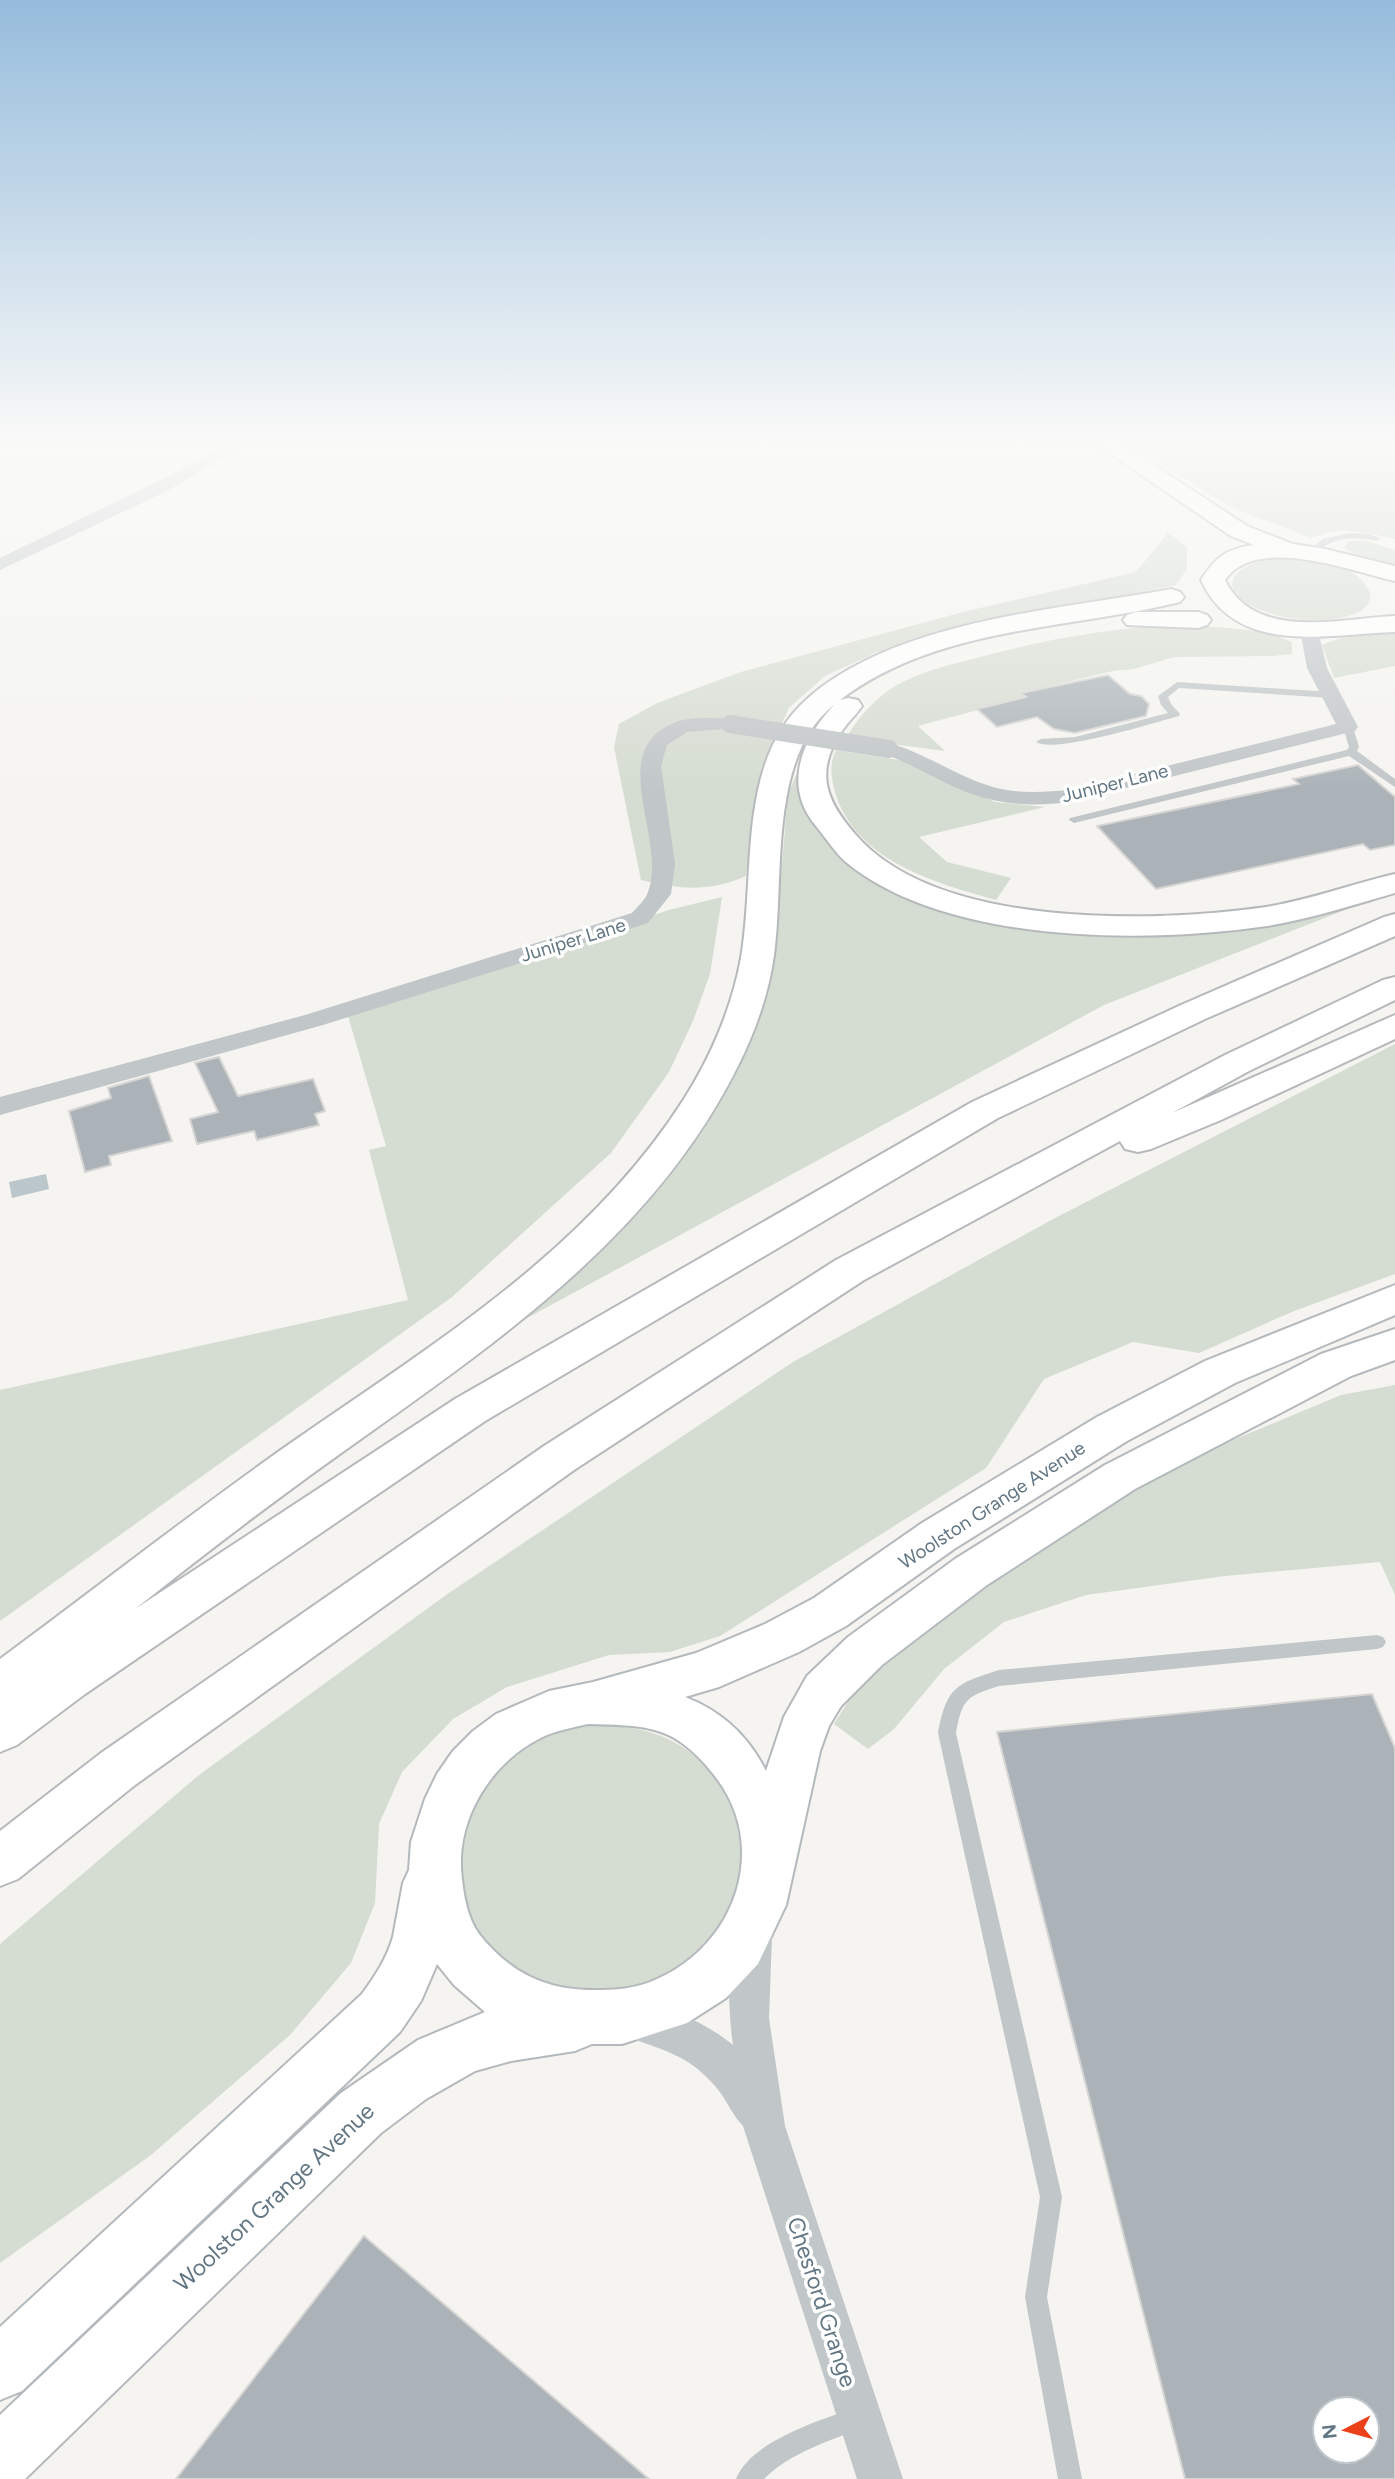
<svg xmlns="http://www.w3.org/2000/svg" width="1395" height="2479" font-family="Figtree,sans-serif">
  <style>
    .green { fill: #d5dcd1 }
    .water { fill: #bbc7cb }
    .building { fill: #abb3b8; stroke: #d6d5d3; stroke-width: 2; fill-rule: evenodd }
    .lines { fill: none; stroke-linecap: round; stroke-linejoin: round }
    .secondary-casing { stroke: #b3b9bd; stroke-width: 4 }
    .trunk-casing { stroke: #b6b9bc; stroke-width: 4 }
    .motorway-casing { stroke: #b6b9bc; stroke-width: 4 }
    .service { fill: #c1c6c8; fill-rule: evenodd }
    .minor { fill: #c1c6c8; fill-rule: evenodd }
    .secondary { fill: #fff; fill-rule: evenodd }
    .trunk { fill: #fff; fill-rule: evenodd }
    .motorway { fill: #fff; fill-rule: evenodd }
    .minor-bridge { stroke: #c1c6c8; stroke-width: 18 }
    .labels { text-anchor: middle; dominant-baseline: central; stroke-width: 7; stroke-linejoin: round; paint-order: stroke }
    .street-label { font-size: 19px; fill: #627683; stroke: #fff }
    .near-street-label { font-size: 23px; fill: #627683; stroke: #fff }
  </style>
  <rect width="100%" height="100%" fill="#f5f4f0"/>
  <!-- green -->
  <path class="green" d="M 1159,446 L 1395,446 L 1395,539 C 1366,532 1339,526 1311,538 L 1231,507 L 1141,452 Z
    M 1168,533 L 1187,547 L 1187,569 L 1176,585 L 938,631 L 875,653 L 825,676 L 789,708 L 761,769 L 746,876 C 706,893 682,889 641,880 L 614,747 L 619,724 L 657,703 L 741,672 L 963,612 L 1136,572 Z
    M 1364,540 L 1395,550 L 1395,566 L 1350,552 L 1344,547 L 1350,541 Z
    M 1275,558 C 1303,558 1353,560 1368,589 C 1371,594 1371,599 1368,604 C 1362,613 1349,616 1340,618 C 1315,622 1289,620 1266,612 C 1213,593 1227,566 1275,558 Z
    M 1178,625 C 1214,628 1259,626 1292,642 L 1292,654 L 1273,656 L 1174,657 L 1134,669 L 1113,671 L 1022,693 L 1026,697 L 918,726 L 945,751 L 846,738 C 859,716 875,698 897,685 C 920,672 948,665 973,659 C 1041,640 1108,628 1178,625 Z
    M 1395,631 L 1395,666 L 1334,678 L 1322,645 C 1346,635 1369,632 1395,631 Z
    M 836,750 L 905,761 L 995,802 L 1045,807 L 919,837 L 947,862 L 1011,878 L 996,900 C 936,883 855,861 835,792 C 831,777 829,765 836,750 Z
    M 803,759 L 804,799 L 813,824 L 843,855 L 988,922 L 1072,935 L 1151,936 L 1355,906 L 1104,1005 L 516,1324 L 614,1237 L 698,1134 L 747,1047 L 774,955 L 788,794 Z
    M 722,897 L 710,974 L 693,1021 L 669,1072 L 611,1153 L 452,1297 L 0,1621 L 0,1390 L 408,1300 L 369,1150 L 386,1146 L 348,1016 L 669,910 Z
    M 1395,1044 L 1395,1274 L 1294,1311 L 1199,1353 L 1133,1342 L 1044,1379 L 986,1468 L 720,1636 L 670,1652 L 609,1655 L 507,1687 L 453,1719 L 402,1772 L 379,1824 L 375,1903 L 351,1963 L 290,2035 L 151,2155 L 0,2263 L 0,1944 L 199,1775 L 446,1595 L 793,1362 L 1055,1218 Z
    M 1395,1385 L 1395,1595 L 1380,1562 L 1225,1576 L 1086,1595 L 1004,1622 L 944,1669 L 894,1729 L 868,1749 L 834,1724 L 862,1679 L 971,1593 L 1183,1461 L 1341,1395 Z
    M 595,1724 C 622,1726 647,1728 672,1741 C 739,1775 761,1865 719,1927 C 700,1955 670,1975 639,1985 C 616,1992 590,1995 566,1989 C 544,1984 516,1975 500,1958 C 492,1949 482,1940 475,1930 C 438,1872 461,1784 520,1749 C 544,1735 568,1730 595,1724 Z"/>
  <!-- water -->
  <path class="water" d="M 46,1174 L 49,1189 L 12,1198 L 9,1182 Z"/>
  <!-- building -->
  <path class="building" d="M 1108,675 L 1130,694 L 1141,696 L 1149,704 L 1146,716 L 1075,733 L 1054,729 L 1037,717 L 997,727 L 977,709 L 1026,697 L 1021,693 Z
    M 1358,765 L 1395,797 L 1395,845 L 1370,850 L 1363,844 L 1156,889 L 1097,826 L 1299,784 L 1293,779 Z
    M 219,1057 L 238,1096 L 313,1079 L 325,1111 L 315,1114 L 319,1125 L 257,1140 L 254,1131 L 197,1144 L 190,1119 L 218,1112 L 195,1063 Z
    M 149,1076 L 172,1141 L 109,1156 L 111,1165 L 85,1172 L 69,1111 L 111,1098 L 108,1088 Z
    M 1372,1694 L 1395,1748 L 1395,2479 L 1185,2479 L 997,1732 ZM 1325,2409 L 1367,2409 L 1367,2451 L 1325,2451 Z
    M 364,2236 L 649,2479 L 176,2479 Z"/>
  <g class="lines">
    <!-- secondary casing -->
    <g class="secondary-casing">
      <path id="secondary" d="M 1395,1285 L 1395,1315 L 1235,1383 L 1127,1441 L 954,1549 L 846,1626 L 799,1652 L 719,1687 L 685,1697 C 722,1711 749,1737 766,1771 L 784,1717 L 807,1676 L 848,1637 L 955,1559 L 1105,1465 L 1321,1354 L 1395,1329 L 1395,1360 L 1351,1376 L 1135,1489 L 987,1585 L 882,1665 L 841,1706 L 829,1726 L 820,1751 L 786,1905 L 758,1964 L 726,1998 L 687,2023 L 622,2044 L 592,2044 L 575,2051 L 511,2061 L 475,2071 L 426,2099 L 381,2133 L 25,2479 L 0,2479 L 0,2415 L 341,2093 L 418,2040 L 485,2012 L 454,1985 L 437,1964 L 421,2001 L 400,2032 L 22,2391 L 0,2400 L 0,2327 L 362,1994 C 375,1976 387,1958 393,1937 L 403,1883 L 409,1870 L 411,1842 L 425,1799 L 437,1774 L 453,1751 L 473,1731 L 496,1714 L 549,1691 L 593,1682 L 696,1653 L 765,1624 L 814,1598 L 922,1523 L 1097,1417 L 1205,1361 ZM 588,1724 C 612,1725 639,1724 661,1732 C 682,1739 701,1758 714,1775 C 771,1846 736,1946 655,1980 C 635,1989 615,1990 593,1990 C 545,1990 509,1972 479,1934 C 468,1919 464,1898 462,1879 C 454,1820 492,1759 547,1735 C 560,1730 575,1727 588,1724 Z"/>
    </g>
    <!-- trunk casing -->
    <g class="trunk-casing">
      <path id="trunk" d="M 1099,446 L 1125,446 L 1247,526 L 1293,544 L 1325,549 L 1395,566 L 1395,581 C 1351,571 1256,534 1225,580 C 1255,642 1342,618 1395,616 L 1395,632 C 1328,634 1236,657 1201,580 C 1216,557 1225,549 1254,545 L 1231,536 Z"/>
    </g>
    <!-- motorway casing -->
    <g class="motorway-casing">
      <path id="motorway" d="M 1171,589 L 1180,592 L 1184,597 L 1180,602 C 1067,630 937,626 840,700 L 848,698 L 858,700 L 862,706 C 856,715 848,722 842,731 C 814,772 826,801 856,835 C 937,929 1154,923 1266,907 C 1310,900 1352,884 1395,874 L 1395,893 C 1353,905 1310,919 1267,926 C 1144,944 947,944 847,863 C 835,853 826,838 816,826 C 782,786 802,738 835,704 C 767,756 785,879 774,955 C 769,993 756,1029 739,1064 C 653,1239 491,1346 337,1456 C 268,1505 201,1557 135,1609 L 455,1399 L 972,1102 L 1181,1005 L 1384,917 L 1395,914 L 1395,936 L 1205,1019 L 998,1118 L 485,1421 L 85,1694 L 17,1745 L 0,1752 L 0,1659 C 96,1588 190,1514 288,1445 C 433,1344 587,1251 684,1099 C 711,1057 732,1007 741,958 C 756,873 736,762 807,699 C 896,620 1058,610 1171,589 Z
        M 1136,612 L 1198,612 L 1207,615 L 1211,620 L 1207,625 L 1198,628 L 1127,625 L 1123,620 L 1127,615 Z
        M 1395,977 L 1395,1000 L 1249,1071 L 1172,1113 L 1395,1015 L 1395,1039 L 1221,1120 L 1151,1149 L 1138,1152 L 1125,1149 L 1120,1141 L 864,1280 L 574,1470 L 135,1785 L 18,1879 L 0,1886 L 0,1831 L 101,1753 L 544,1446 L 836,1260 L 1225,1055 L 1383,980 Z"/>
    </g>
    <!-- service -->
    <path class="service" d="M 1350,533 L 1368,534 L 1381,538 L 1377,541 C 1353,536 1333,537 1314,554 L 1307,552 L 1323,539 Z
      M 1177,682 L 1332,692 L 1337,695 L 1332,698 L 1179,688 L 1168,697 L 1171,704 L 1180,714 L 1179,716 C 1153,723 1054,754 1036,742 L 1041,739 L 1075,737 L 1168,713 L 1161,705 L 1158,696 Z
      M 1348,724 L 1353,727 L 1359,747 L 1357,751 L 1395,779 L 1395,787 L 1349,756 L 1074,823 L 1069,820 L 1070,818 L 1347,750 L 1349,747 L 1343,727 Z
      M 1377,1635 L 1383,1637 L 1386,1642 L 1383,1647 L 1377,1649 L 999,1686 C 967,1696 962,1699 956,1733 L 1062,2197 L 1047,2297 L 1082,2479 L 1058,2479 L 1025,2297 L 1040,2197 L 938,1733 C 947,1686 956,1684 999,1670 Z
      M 858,2407 L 866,2410 L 869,2418 L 866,2426 C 831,2441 792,2451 764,2479 L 736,2479 C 752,2440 821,2420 858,2407 Z"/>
    <!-- minor -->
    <path class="minor" d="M 225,446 L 245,446 L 165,492 L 0,570 L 0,558 L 153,484 Z
      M 1309,624 L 1318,630 L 1327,668 L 1358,727 L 1355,731 L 1070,802 C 1037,806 1004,806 972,794 C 941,783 913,764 882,753 L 879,749 L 882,745 L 896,745 C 929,756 959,777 993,787 C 1017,794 1044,792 1070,790 L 1336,724 L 1307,668 L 1300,630 Z
      M 730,718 L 737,720 L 740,724 L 737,728 L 687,732 L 667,745 L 661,766 L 675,864 L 671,894 L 648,923 L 323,1025 L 0,1115 L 0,1097 L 305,1015 L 632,913 C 637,907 646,899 648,892 C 668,839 603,750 676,722 C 692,716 714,719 730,718 Z
      M 753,1917 L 767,1923 L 772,1936 L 769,2018 L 785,2126 L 903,2479 L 857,2479 L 743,2126 C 732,2115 726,2098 715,2086 C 686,2052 659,2050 620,2034 L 614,2020 L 620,2006 L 634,2000 C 670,2009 704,2021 733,2045 C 728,2011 726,1954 739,1923 Z"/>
    <!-- secondary -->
    <use href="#secondary" class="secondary"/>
    <!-- trunk -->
    <use href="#trunk" class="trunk"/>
    <!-- motorway -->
    <use href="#motorway" class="motorway"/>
    <!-- minor-bridge -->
    <path class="minor-bridge" d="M 730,724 L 889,749"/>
  </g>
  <!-- sky -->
  <linearGradient id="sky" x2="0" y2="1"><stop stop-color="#96bcdc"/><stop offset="0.56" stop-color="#fafaf8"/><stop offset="1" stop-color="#fafaf8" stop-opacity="0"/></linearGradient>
  <rect width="1395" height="793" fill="url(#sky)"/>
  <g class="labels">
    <!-- street labels -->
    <g class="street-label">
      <text transform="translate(1115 783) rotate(-14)">Juniper Lane</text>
      <text transform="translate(573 940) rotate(-17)">Juniper Lane</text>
      <text transform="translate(992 1505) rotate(-33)">Woolston Grange Avenue</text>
    </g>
    <!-- near-street labels -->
    <g class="near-street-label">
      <text transform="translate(274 2197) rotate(-43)">Woolston Grange Avenue</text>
      <text transform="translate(822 2302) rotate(72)">Chesford Grange</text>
    </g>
  </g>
  <!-- north arrow -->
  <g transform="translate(1346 2430) rotate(264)"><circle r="33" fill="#ffffff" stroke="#c0c8cd" stroke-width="2"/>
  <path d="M0-5L12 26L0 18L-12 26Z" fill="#ea411b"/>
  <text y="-10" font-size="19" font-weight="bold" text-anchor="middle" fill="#627683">N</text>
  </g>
</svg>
